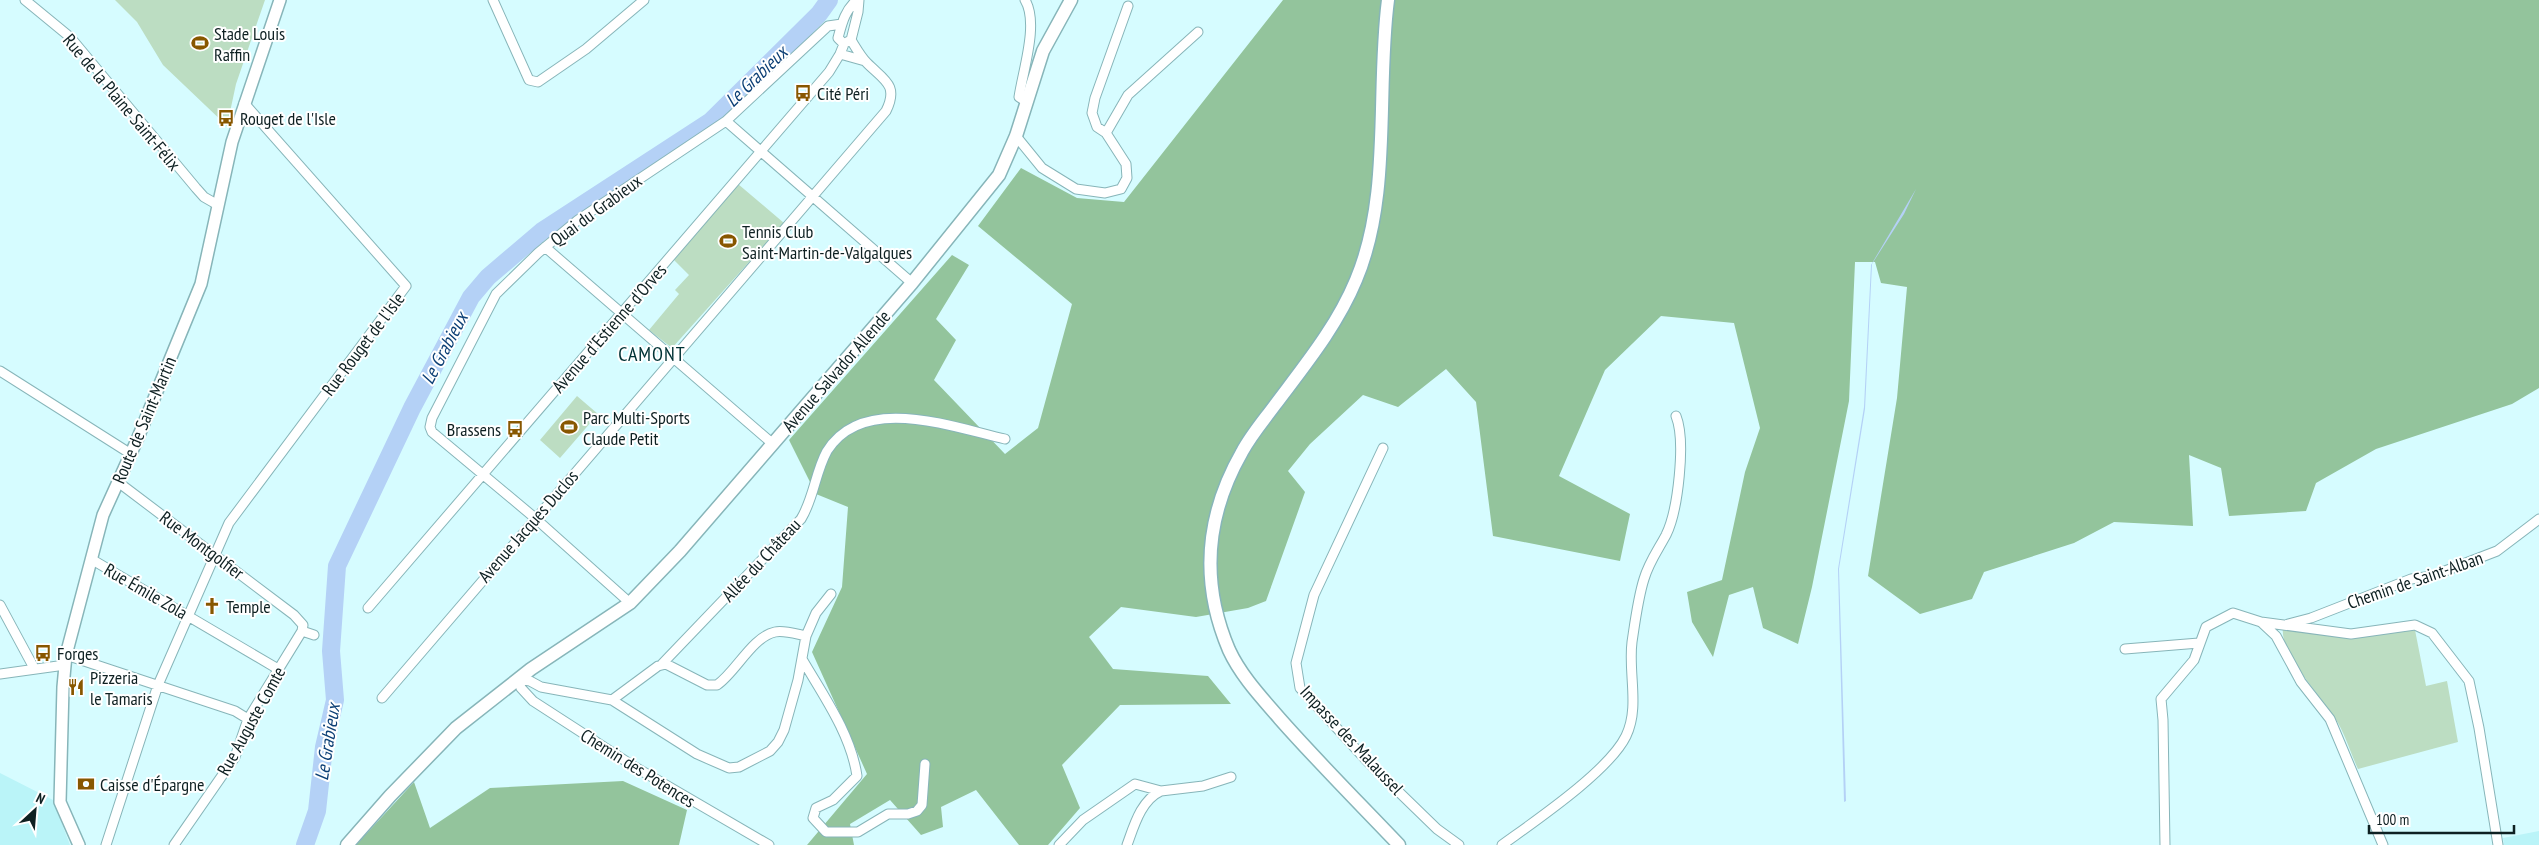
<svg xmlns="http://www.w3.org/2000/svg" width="2539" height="845" font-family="'PT Sans Narrow',sans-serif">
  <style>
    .built { fill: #baf4f8 }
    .green { fill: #bcddc2 }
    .forest { fill: #93c49c }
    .water { fill: #b4d1f6 }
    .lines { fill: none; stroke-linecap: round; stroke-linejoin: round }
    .river { stroke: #b4d1f6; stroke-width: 18 }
    .street-casing { stroke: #87b5b9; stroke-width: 11 }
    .secondary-casing { stroke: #87b5b9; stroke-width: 14 }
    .primary-casing { stroke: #87b5b9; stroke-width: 15 }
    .street { stroke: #fff; stroke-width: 9 }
    .secondary { stroke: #fff; stroke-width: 11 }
    .primary { stroke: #fff; stroke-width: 12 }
    .labels { text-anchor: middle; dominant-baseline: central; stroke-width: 4; stroke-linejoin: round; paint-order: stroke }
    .poi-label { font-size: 18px; fill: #0e2022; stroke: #fff; text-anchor: start }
    .street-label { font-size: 18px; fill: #0e2022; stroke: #fff }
    .water-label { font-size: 19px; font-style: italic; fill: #0c3f75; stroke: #fff }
    .quarter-label { font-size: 20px; letter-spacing: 1px; fill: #003235; stroke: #fff }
  </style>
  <rect width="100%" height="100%" fill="#d6fcff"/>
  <!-- built -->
  <path class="built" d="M 0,773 L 53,800 L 70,845 L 0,845 Z
    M 2539,831 L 2539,845 L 2504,845 L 2503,838 Z"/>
  <!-- green -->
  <path class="green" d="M 115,0 L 265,0 L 236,84 L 227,126 L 163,65 L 137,22 Z
    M 738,184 L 784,223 L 672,348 L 649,330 L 679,294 L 675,290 L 689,275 L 674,260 Z
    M 577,396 L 598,414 L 560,458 L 540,440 Z
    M 2283,628 L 2352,638 L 2415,630 L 2426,686 L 2447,681 L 2458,742 L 2358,769 C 2351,754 2346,737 2338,723 C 2325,701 2279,653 2283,628 Z"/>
  <!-- forest -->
  <path class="forest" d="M 1283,0 L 2539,0 L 2539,388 L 2512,404 L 2376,449 L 2316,483 L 2306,511 L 2229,516 L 2221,468 L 2189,455 L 2193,526 L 2114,522 L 2074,543 L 1984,572 L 1972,599 L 1920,614 L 1868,576 L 1897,398 L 1907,287 L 1881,283 L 1875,262 L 1855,262 L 1849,401 L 1812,587 L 1798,644 L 1763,628 L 1753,587 L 1729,595 L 1713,657 L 1692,622 L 1687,592 L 1722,580 L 1745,472 L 1760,428 L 1734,323 L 1661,316 L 1605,370 L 1559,476 L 1630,514 L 1620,561 L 1493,536 L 1476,402 L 1446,369 L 1398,407 L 1363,395 L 1310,444 L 1288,471 L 1305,492 L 1266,601 L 1248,608 L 1196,617 L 1121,607 L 1089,637 L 1113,669 L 1208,676 L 1231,704 L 1120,705 L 1062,765 L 1080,808 L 1048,845 L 1019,845 L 976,790 L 941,807 L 943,827 L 921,835 L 890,800 L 850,824 L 854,845 L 807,845 L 867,774 L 812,652 L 842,587 L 848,507 L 816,494 L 789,440 L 952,255 L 969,265 L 936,319 L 956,340 L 934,380 L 1005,454 L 1038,428 L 1072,304 L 978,226 L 1021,168 L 1077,198 L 1124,202 Z
    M 623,781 L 687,810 L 679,845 L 356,845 L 414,782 L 430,828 L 490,788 Z"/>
  <!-- water -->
  <path class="water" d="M 1916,189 L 1904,214 L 1872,264 L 1865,409 L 1839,569 L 1846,801 L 1844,802 L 1838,569 L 1864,407 L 1871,265 Z"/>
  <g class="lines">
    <!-- river -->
    <path class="river" d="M 305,845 L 317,811 L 324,747 L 335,700 L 331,651 L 337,566 L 412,408 L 471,297 L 488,277 L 542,231 L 711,121 L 819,14 L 829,0"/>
    <!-- street casing -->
    <g class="street-casing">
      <path id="street" d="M 25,0 L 70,37 L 196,188 L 204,197 L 218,205
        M 493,0 L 529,80 L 538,82 L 586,49 L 644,0
        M 1025,0 C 1039,23 1023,70 1019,97 L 1027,102
        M 847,42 L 851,40 L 858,12 L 859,0
        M 844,44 L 838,38 C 842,23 845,10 857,0
        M 840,54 L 865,61
        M 726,121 L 912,283
        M 1106,133 L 1128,95 L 1198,32
        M 1016,136 L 1042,168 L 1076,189 L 1105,193 L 1121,189 L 1127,178 L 1126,164 L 1106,133 L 1097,127 L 1092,113 L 1095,98 L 1128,6
        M 545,247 L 773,444
        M 0,371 L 131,454
        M 1383,448 L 1314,595 L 1296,663 L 1300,688 L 1367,761 L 1437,829 L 1459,845
        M 118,482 L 294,615 L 303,625 L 302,631 L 248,719 L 235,757 L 174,845
        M 91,559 L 278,669
        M 630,603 L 535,518 L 432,432 L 430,427 L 432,418 L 496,294 L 538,253 L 578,220 L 726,121 L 828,26 L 842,24
        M 0,605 L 34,668
        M 368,608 L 829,72 L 840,54 L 844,44
        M 2261,622 L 2351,634 L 2415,625 L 2432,633 L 2469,681 L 2479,728 L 2498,845
        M 2288,624 L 2311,618 L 2411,579 L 2432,576 L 2497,551 L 2539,519
        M 302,631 L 314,635
        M 2125,649 L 2199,643
        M 66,655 L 235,711 L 248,719
        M 802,659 C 823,695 851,734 857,776 L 833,800 L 816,808 L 813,818 L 826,832 L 858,832 L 888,814 L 908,814 L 917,811 L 922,805 L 925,764
        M 662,664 L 801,519 C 814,498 815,473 827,451 C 863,393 952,427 1005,439
        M 0,674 L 65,665
        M 382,698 L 886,111 C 899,85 884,80 867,63 C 861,57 856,48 851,40
        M 612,700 L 658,666 L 666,664 L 707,685 L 717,685 C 736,672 752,637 775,632 C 784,630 796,634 806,636 L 816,613 L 831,594
        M 106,845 L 158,685 L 229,523 L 406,286 L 244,103
        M 769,845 L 635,767 L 533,701 L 521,688 L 518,679 L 530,681 L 541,687 L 612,700 L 697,754 L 729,768 L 739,767 L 770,751 L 778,742 L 784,730 L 798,680 L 806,636
        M 1059,845 L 1083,820 L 1135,784 L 1161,791 L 1203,786 L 1231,777
        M 1127,845 C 1134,826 1141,800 1161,791
        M 1502,845 C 1535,821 1609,771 1626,736 C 1640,707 1628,673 1632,642 C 1635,622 1638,598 1644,579 C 1649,562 1658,550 1666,535 C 1678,511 1686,441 1676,416
        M 2165,845 L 2163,720 L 2161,699 L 2194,660 L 2206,627 L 2233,613 L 2261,622 L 2276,636 L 2301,682 L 2330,719 L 2383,845"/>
    </g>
    <!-- secondary casing -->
    <g class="secondary-casing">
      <path id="secondary" d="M 79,845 L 60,802 L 63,687 L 66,655 L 103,515 L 137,440 L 201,284 L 232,142 L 280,0"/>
    </g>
    <!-- primary casing -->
    <g class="primary-casing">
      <path id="primary" d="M 1388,0 C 1376,91 1392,195 1356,280 C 1337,326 1305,365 1275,405 C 1264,420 1251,435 1242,452 C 1206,515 1200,582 1229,650 C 1241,676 1262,698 1280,719 C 1318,762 1359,803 1399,845
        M 347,845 L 390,796 L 456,728 L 531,669 L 630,603 L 680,551 L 912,283 L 999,175 L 1016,136 L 1043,51 L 1071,0"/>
    </g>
    <!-- street -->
    <use href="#street" class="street"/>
    <!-- secondary -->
    <use href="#secondary" class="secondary"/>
    <!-- primary -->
    <use href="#primary" class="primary"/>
  </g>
  <!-- icons -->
  <defs>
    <g id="stadium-bare" transform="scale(1.35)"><path d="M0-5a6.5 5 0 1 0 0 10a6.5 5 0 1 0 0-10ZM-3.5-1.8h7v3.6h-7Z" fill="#885700" stroke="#fff" stroke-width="2.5" paint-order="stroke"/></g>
    <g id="bus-bare" transform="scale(1.35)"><path d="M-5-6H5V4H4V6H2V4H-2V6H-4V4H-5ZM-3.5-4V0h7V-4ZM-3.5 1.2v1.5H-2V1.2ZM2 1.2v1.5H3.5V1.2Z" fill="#885700" stroke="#fff" stroke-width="2.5" paint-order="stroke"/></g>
    <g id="church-bare" transform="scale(1.35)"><path d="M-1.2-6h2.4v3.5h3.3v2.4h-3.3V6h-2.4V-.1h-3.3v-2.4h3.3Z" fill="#885700" stroke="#fff" stroke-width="2.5" paint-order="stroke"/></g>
    <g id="restaurant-bare" transform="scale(1.35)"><path d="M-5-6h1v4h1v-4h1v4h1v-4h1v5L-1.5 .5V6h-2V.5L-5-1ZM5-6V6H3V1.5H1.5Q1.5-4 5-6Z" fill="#885700" stroke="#fff" stroke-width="2.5" paint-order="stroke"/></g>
    <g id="bank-bare" transform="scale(1.35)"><path d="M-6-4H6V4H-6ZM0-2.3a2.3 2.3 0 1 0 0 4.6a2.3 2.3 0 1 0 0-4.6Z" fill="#885700" stroke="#fff" stroke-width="2.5" paint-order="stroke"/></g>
  </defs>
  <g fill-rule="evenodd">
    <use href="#stadium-bare" x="200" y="43"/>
    <use href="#bus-bare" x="803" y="93"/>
    <use href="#bus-bare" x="226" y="118"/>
    <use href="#stadium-bare" x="728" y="241"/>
    <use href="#stadium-bare" x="569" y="427"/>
    <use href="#bus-bare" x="515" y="429"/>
    <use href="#church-bare" x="212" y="606"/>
    <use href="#bus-bare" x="43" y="653"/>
    <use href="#restaurant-bare" x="76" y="687"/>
    <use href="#bank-bare" x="86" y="784"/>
  </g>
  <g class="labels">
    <!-- poi labels -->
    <g class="poi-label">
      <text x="214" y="33">Stade Louis<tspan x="214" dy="21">Raffin</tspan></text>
      <text x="817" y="93">Cité Péri</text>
      <text x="240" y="118">Rouget de l'Isle</text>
      <text x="742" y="231">Tennis Club<tspan x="742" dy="21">Saint-Martin-de-Valgalgues</tspan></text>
      <text x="583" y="417">Parc Multi-Sports<tspan x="583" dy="21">Claude Petit</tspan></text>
      <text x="501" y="429" text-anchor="end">Brassens</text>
      <text x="226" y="606">Temple</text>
      <text x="57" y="653">Forges</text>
      <text x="90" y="677">Pizzeria<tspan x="90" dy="21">le Tamaris</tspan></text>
      <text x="100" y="784">Caisse d'Épargne</text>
    </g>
    <!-- street labels -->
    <g class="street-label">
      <text transform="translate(122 102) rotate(50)">Rue de la Plaine Saint-Félix</text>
      <text transform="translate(596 210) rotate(-36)">Quai du Grabieux</text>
      <text transform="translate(609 328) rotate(-49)">Avenue d'Estienne d'Orves</text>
      <text transform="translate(363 344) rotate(-53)">Rue Rouget de l'Isle</text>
      <text transform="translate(836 371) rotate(-49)">Avenue Salvador Allende</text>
      <text transform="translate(144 420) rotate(-67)">Route de Saint-Martin</text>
      <text transform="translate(528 526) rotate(-49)">Avenue Jacques Duclos</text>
      <text transform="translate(202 545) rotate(37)">Rue Montgolfier</text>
      <text transform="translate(761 560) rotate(-47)">Allée du Château</text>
      <text transform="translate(2415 580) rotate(-19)">Chemin de Saint-Alban</text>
      <text transform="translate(146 591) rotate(30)">Rue Émile Zola</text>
      <text transform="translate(251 721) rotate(-61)">Rue Auguste Comte</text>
      <text transform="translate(1352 740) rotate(47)">Impasse des Malaussel</text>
      <text transform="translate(638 768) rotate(32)">Chemin des Potences</text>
    </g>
    <!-- water labels -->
    <g class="water-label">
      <text transform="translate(756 76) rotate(-44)">Le Grabieux</text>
      <text transform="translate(444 348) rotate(-62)">Le Grabieux</text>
      <text transform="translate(327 742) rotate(-81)">Le Grabieux</text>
    </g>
    <!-- quarter labels -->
    <g class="quarter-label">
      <text x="652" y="354">CAMONT</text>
    </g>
  </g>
  <!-- north arrow -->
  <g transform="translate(35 810) rotate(26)" stroke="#ffffff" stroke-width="4" paint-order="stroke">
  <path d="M0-4L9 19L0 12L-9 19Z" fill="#0e2022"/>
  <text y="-8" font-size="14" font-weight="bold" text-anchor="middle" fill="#0e2022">N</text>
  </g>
  <!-- scale -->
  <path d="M2369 825v8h145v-8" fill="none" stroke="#0e2022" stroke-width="2.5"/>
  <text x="2376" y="825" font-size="15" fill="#0e2022" stroke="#ffffff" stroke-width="4" paint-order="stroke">100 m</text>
</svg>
